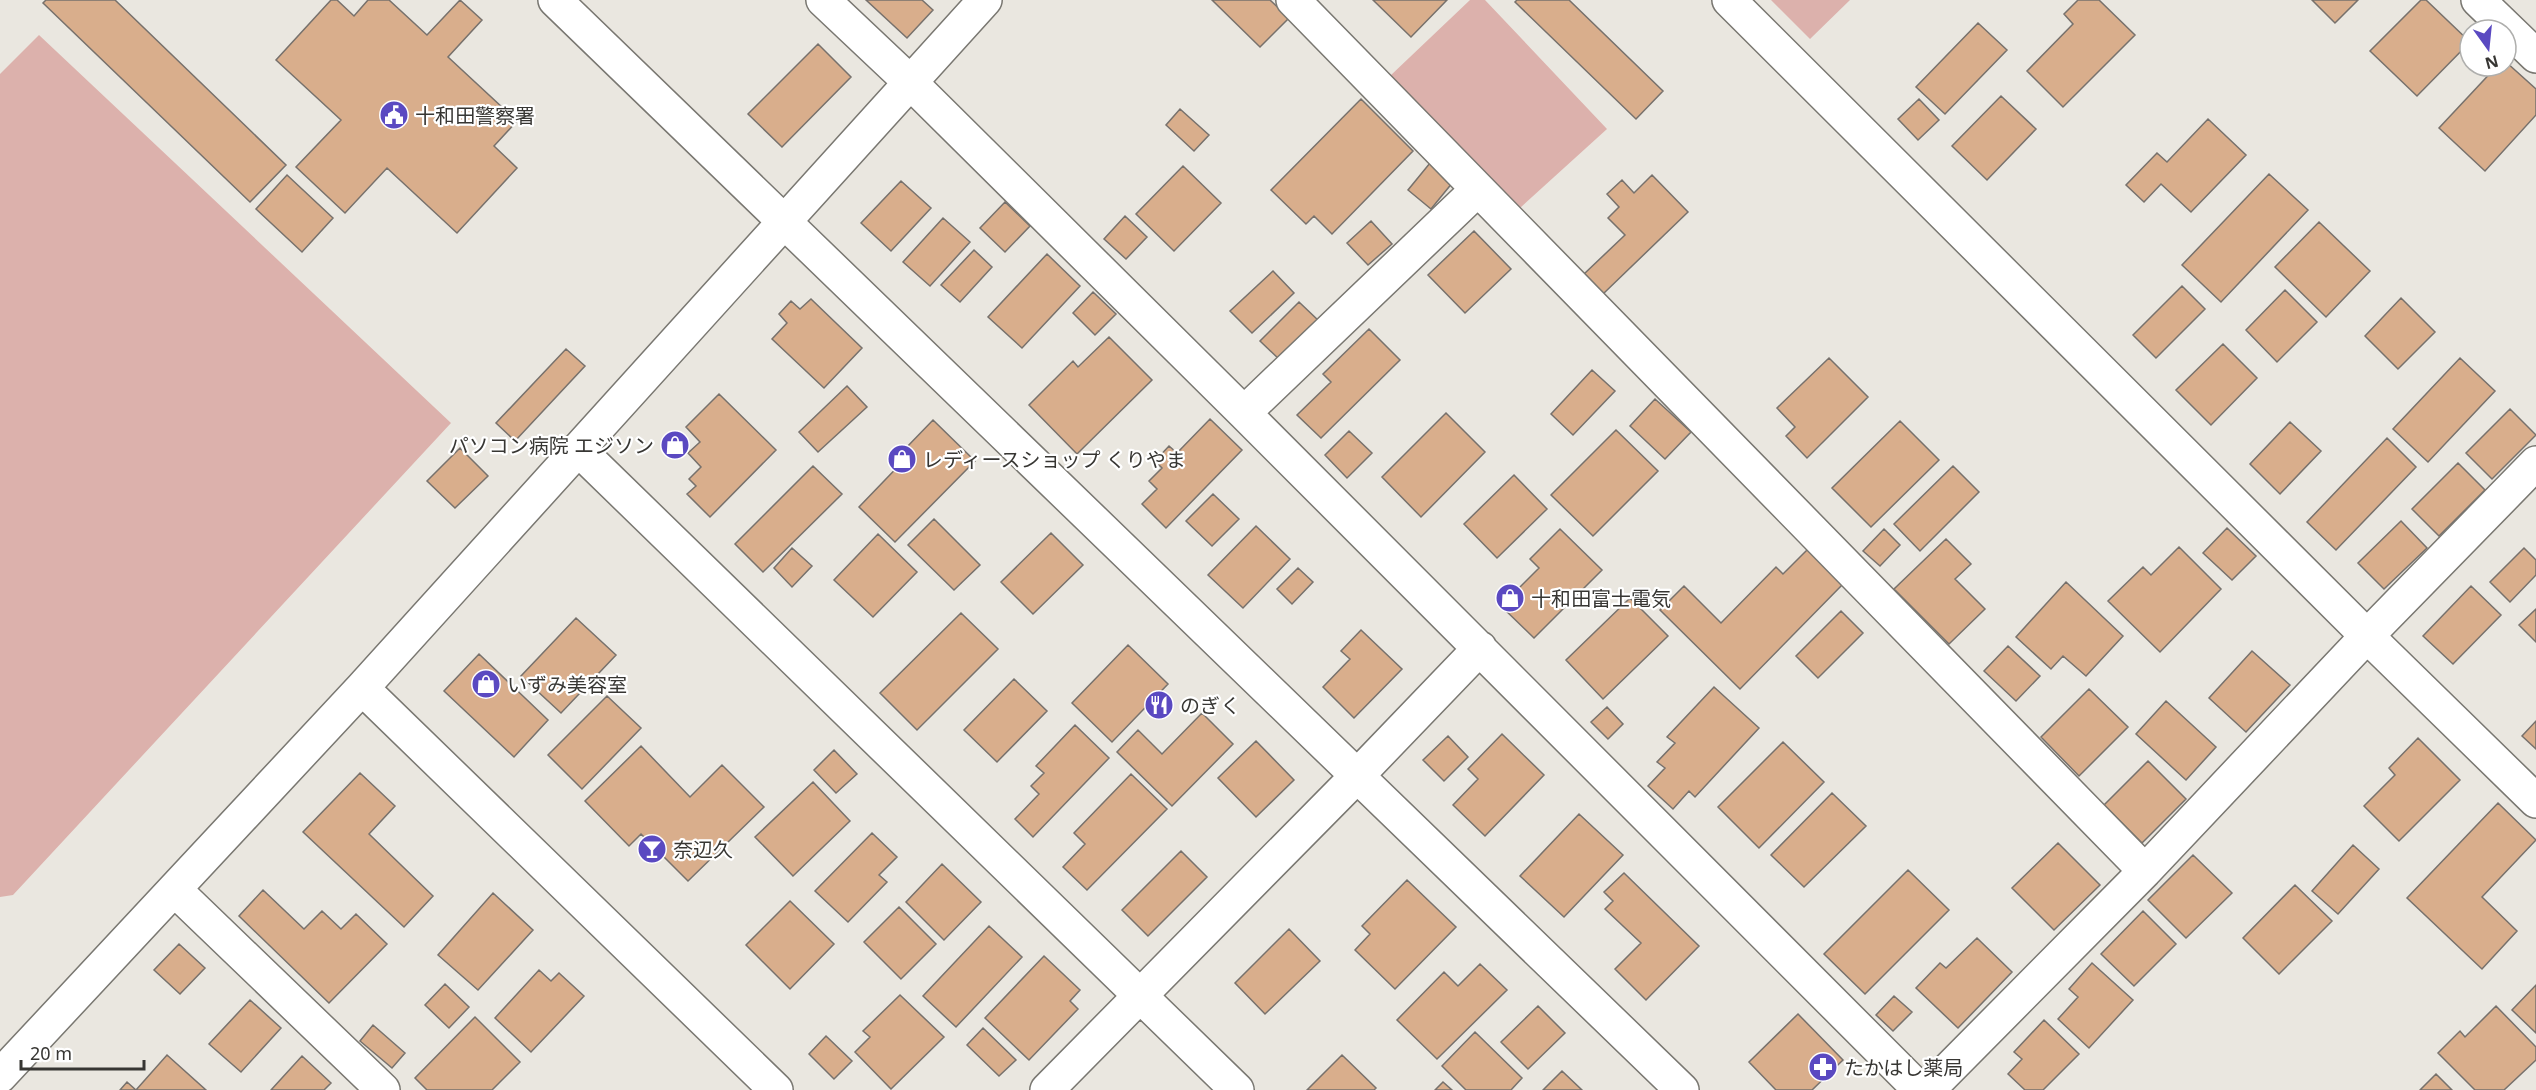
<svg xmlns="http://www.w3.org/2000/svg" width="2536" height="1090" font-family="'Noto Sans','Noto Sans JP',sans-serif">
  <style>
    .green { fill: #dcb1ac }
    .building { fill: #d9ae8c; stroke: #77716c; stroke-width: 1.5 }
    .lines { fill: none; stroke-linecap: round; stroke-linejoin: round }
    .minor-casing { stroke: #797771; stroke-width: 36 }
    .minor { stroke: #fff; stroke-width: 33 }
    .labels { text-anchor: middle; dominant-baseline: central; stroke-width: 4.5; stroke-linejoin: round; paint-order: stroke }
    .poi-label { font-size: 20px; fill: #373633; stroke: #fff; text-anchor: start }
  </style>
  <rect width="100%" height="100%" fill="#eae7e0"/>
  <!-- green -->
  <path class="green" d="M 1470,0 L 1485,0 L 1607,129 L 1520,208 L 1390,76 Z
    M 1771,0 L 1850,0 L 1810,39 Z
    M 39,35 L 451,423 L 13,895 L 0,897 L 0,74 Z"/>
  <!-- building -->
  <path class="building" d="M 46,0 L 115,0 L 286,165 L 250,202 L 43,3 Z
    M 331,0 L 337,0 L 354,16 L 368,0 L 389,0 L 427,35 L 460,0 L 482,20 L 448,57 L 517,121 L 494,146 L 517,168 L 457,233 L 387,168 L 345,213 L 296,167 L 341,120 L 276,60 Z
    M 866,0 L 922,0 L 933,10 L 907,38 Z
    M 1212,0 L 1270,0 L 1289,18 L 1260,47 Z
    M 1373,0 L 1447,0 L 1411,37 Z
    M 1517,0 L 1569,0 L 1663,91 L 1636,119 L 1515,2 Z
    M 2078,0 L 2099,0 L 2135,35 L 2063,107 L 2027,71 L 2073,24 L 2064,14 Z
    M 2312,0 L 2358,0 L 2335,23 Z
    M 2421,0 L 2426,0 L 2470,42 L 2417,96 L 2370,51 Z
    M 1978,23 L 2007,50 L 1945,114 L 1916,87 Z
    M 818,44 L 851,77 L 782,147 L 748,114 Z
    M 2506,62 L 2536,89 L 2536,115 L 2485,171 L 2439,128 L 2497,66 L 2506,66 Z
    M 2001,96 L 2036,129 L 1987,180 L 1952,146 Z
    M 1361,99 L 1413,151 L 1332,234 L 1314,216 L 1306,224 L 1271,190 Z
    M 1919,99 L 1939,120 L 1918,140 L 1898,119 Z
    M 1180,109 L 1209,135 L 1194,151 L 1166,125 Z
    M 2208,119 L 2246,155 L 2191,212 L 2161,184 L 2144,202 L 2126,185 L 2157,153 L 2167,162 Z
    M 1430,163 L 1453,182 L 1431,209 L 1408,190 Z
    M 1183,166 L 1221,203 L 1174,251 L 1136,214 Z
    M 2269,174 L 2308,210 L 2221,302 L 2182,265 Z
    M 287,175 L 333,218 L 302,252 L 256,209 Z
    M 1652,175 L 1688,212 L 1603,294 L 1584,274 L 1625,235 L 1608,218 L 1619,207 L 1607,194 L 1622,180 L 1634,193 Z
    M 901,181 L 931,208 L 891,251 L 861,223 Z
    M 1005,202 L 1030,226 L 1005,252 L 980,228 Z
    M 1125,216 L 1147,237 L 1126,259 L 1104,239 Z
    M 943,218 L 970,242 L 930,286 L 903,262 Z
    M 1371,221 L 1392,244 L 1368,265 L 1347,243 Z
    M 2319,222 L 2370,271 L 2326,317 L 2275,267 Z
    M 1474,231 L 1511,269 L 1465,313 L 1428,275 Z
    M 974,250 L 992,267 L 960,302 L 941,285 Z
    M 1047,254 L 1080,286 L 1022,348 L 988,317 Z
    M 1273,271 L 1294,293 L 1252,333 L 1230,311 Z
    M 2182,286 L 2205,309 L 2156,358 L 2133,335 Z
    M 2285,290 L 2317,322 L 2277,362 L 2246,330 Z
    M 1093,292 L 1116,314 L 1095,335 L 1073,313 Z
    M 2401,298 L 2435,332 L 2398,369 L 2365,336 Z
    M 811,299 L 862,348 L 824,388 L 772,339 L 787,323 L 779,314 L 791,301 L 800,309 Z
    M 1299,302 L 1320,322 L 1281,361 L 1260,341 Z
    M 1369,329 L 1400,360 L 1321,438 L 1297,415 L 1331,382 L 1323,374 Z
    M 1109,337 L 1152,380 L 1077,454 L 1029,405 L 1073,361 L 1078,367 Z
    M 2223,344 L 2257,378 L 2211,425 L 2176,390 Z
    M 566,349 L 585,366 L 515,441 L 496,423 Z
    M 1829,358 L 1868,397 L 1807,458 L 1786,436 L 1795,427 L 1777,408 Z
    M 2460,358 L 2495,391 L 2428,462 L 2393,429 Z
    M 1592,370 L 1615,391 L 1573,435 L 1551,414 Z
    M 847,386 L 867,407 L 818,452 L 799,432 Z
    M 719,394 L 776,450 L 710,517 L 687,494 L 696,486 L 689,479 L 701,467 L 688,453 L 700,442 L 686,427 Z
    M 1655,399 L 1691,432 L 1665,459 L 1630,426 Z
    M 2510,409 L 2536,435 L 2492,479 L 2466,453 Z
    M 1446,413 L 1485,452 L 1421,517 L 1382,477 Z
    M 1210,419 L 1242,450 L 1166,528 L 1142,504 L 1157,489 L 1149,481 L 1162,468 L 1155,461 L 1169,446 L 1177,453 Z
    M 933,420 L 975,461 L 895,542 L 859,507 L 910,454 L 905,449 Z
    M 1900,421 L 1939,460 L 1871,527 L 1832,488 Z
    M 2290,422 L 2321,451 L 2280,494 L 2250,464 Z
    M 1616,430 L 1658,471 L 1593,536 L 1551,495 Z
    M 1349,431 L 1372,453 L 1347,478 L 1325,455 Z
    M 2387,438 L 2416,467 L 2336,550 L 2307,522 Z
    M 460,448 L 488,476 L 455,508 L 427,481 Z
    M 2458,463 L 2485,490 L 2439,536 L 2412,509 Z
    M 813,466 L 842,494 L 763,572 L 735,544 Z
    M 1953,466 L 1979,492 L 1920,551 L 1894,524 Z
    M 1514,475 L 1547,509 L 1497,558 L 1464,524 Z
    M 1213,494 L 1239,519 L 1212,546 L 1186,521 Z
    M 934,519 L 980,565 L 954,590 L 908,545 Z
    M 2401,521 L 2427,548 L 2384,589 L 2358,563 Z
    M 1256,526 L 1290,559 L 1243,608 L 1208,575 Z
    M 2227,528 L 2256,556 L 2232,580 L 2203,553 Z
    M 1560,529 L 1602,570 L 1534,638 L 1501,606 L 1539,568 L 1530,559 Z
    M 1884,529 L 1900,545 L 1880,566 L 1863,551 Z
    M 1051,533 L 1083,565 L 1033,614 L 1001,582 Z
    M 878,534 L 917,572 L 873,617 L 834,580 Z
    M 1946,539 L 1971,564 L 1955,579 L 1985,609 L 1949,644 L 1894,589 Z
    M 2179,547 L 2221,589 L 2160,652 L 2108,601 L 2143,567 L 2151,575 Z
    M 792,548 L 812,566 L 792,587 L 774,568 Z
    M 2524,548 L 2536,560 L 2536,575 L 2510,602 L 2490,582 Z
    M 1808,549 L 1843,584 L 1740,689 L 1660,610 L 1684,586 L 1721,623 L 1776,567 L 1783,574 Z
    M 1298,568 L 1313,582 L 1292,604 L 1277,589 Z
    M 2066,582 L 2123,636 L 2086,676 L 2063,656 L 2051,669 L 2016,637 Z
    M 2471,586 L 2501,615 L 2453,664 L 2423,636 Z
    M 1630,598 L 1668,636 L 1603,699 L 1566,660 Z
    M 2536,609 L 2536,642 L 2519,625 Z
    M 1841,611 L 1863,633 L 1818,678 L 1796,656 Z
    M 961,613 L 998,649 L 917,730 L 880,693 Z
    M 576,618 L 616,655 L 561,713 L 521,676 Z
    M 1361,630 L 1402,669 L 1354,718 L 1323,687 L 1350,659 L 1341,651 Z
    M 1128,645 L 1168,684 L 1112,742 L 1072,703 Z
    M 2008,646 L 2040,676 L 2016,701 L 1984,671 Z
    M 2252,651 L 2290,685 L 2246,732 L 2209,698 Z
    M 479,654 L 548,720 L 514,757 L 444,691 Z
    M 1014,679 L 1047,711 L 997,762 L 964,730 Z
    M 1714,687 L 1759,728 L 1695,797 L 1689,791 L 1673,809 L 1648,786 L 1665,768 L 1657,762 L 1675,743 L 1667,737 Z
    M 2089,689 L 2128,727 L 2079,776 L 2041,737 Z
    M 607,696 L 641,728 L 582,789 L 548,755 Z
    M 2166,701 L 2216,747 L 2186,780 L 2136,734 Z
    M 1607,707 L 1623,724 L 1608,739 L 1591,722 Z
    M 1202,713 L 1233,744 L 1172,806 L 1117,752 L 1138,730 L 1162,754 Z
    M 2536,721 L 2536,749 L 2522,736 Z
    M 1075,725 L 1109,758 L 1033,837 L 1015,819 L 1039,794 L 1031,786 L 1044,773 L 1036,766 Z
    M 1502,734 L 1544,775 L 1485,836 L 1453,805 L 1478,779 L 1468,769 Z
    M 1448,736 L 1468,757 L 1444,781 L 1423,760 Z
    M 2418,738 L 2460,780 L 2399,841 L 2364,806 L 2395,775 L 2389,768 Z
    M 1256,741 L 1294,780 L 1256,817 L 1218,778 Z
    M 1783,742 L 1824,782 L 1759,848 L 1718,807 Z
    M 641,746 L 690,797 L 722,765 L 764,807 L 688,881 L 641,834 L 629,846 L 585,801 Z
    M 834,750 L 857,774 L 836,793 L 814,770 Z
    M 2148,761 L 2186,799 L 2142,843 L 2104,805 Z
    M 360,773 L 395,806 L 369,834 L 433,896 L 404,927 L 303,832 Z
    M 1131,774 L 1167,809 L 1087,890 L 1063,867 L 1085,844 L 1074,833 Z
    M 813,782 L 850,821 L 793,876 L 755,837 Z
    M 1832,793 L 1866,826 L 1804,887 L 1771,855 Z
    M 2498,803 L 2536,840 L 2482,897 L 2517,931 L 2482,969 L 2407,898 Z
    M 1579,814 L 1623,855 L 1564,917 L 1520,876 Z
    M 872,833 L 897,857 L 879,875 L 887,882 L 848,922 L 815,891 Z
    M 2058,843 L 2100,885 L 2054,930 L 2012,888 Z
    M 2353,845 L 2379,869 L 2338,914 L 2312,891 Z
    M 1181,851 L 1207,877 L 1148,936 L 1122,910 Z
    M 2193,855 L 2232,893 L 2186,938 L 2148,900 Z
    M 942,864 L 981,902 L 944,940 L 906,902 Z
    M 1908,870 L 1949,910 L 1865,994 L 1824,954 Z
    M 1624,873 L 1699,946 L 1646,1000 L 1615,969 L 1641,943 L 1605,909 L 1613,901 L 1604,892 Z
    M 1407,880 L 1456,927 L 1395,989 L 1355,950 L 1370,934 L 1362,926 Z
    M 2295,885 L 2332,921 L 2279,974 L 2243,938 Z
    M 263,890 L 304,929 L 322,911 L 341,929 L 356,914 L 387,944 L 329,1003 L 239,916 Z
    M 493,893 L 533,930 L 478,990 L 438,955 Z
    M 790,901 L 834,944 L 790,989 L 746,945 Z
    M 899,907 L 936,944 L 901,979 L 864,942 Z
    M 2143,911 L 2176,944 L 2134,986 L 2101,954 Z
    M 989,926 L 1022,957 L 956,1027 L 923,996 Z
    M 1289,929 L 1320,961 L 1265,1014 L 1235,983 Z
    M 1977,938 L 2012,972 L 1958,1028 L 1916,988 L 1940,963 L 1946,968 Z
    M 179,944 L 205,968 L 180,994 L 154,970 Z
    M 1044,956 L 1080,990 L 1070,1001 L 1078,1009 L 1029,1060 L 985,1018 Z
    M 2092,963 L 2133,1000 L 2089,1048 L 2058,1019 L 2078,997 L 2069,989 Z
    M 1480,964 L 1507,990 L 1437,1059 L 1397,1020 L 1444,972 L 1458,986 Z
    M 539,970 L 551,981 L 559,973 L 584,996 L 531,1052 L 495,1018 Z
    M 445,984 L 469,1007 L 449,1028 L 425,1005 Z
    M 2536,985 L 2536,1033 L 2512,1010 Z
    M 900,995 L 944,1037 L 891,1089 L 855,1052 L 870,1037 L 863,1031 Z
    M 1894,996 L 1912,1012 L 1893,1031 L 1876,1015 Z
    M 250,1000 L 281,1028 L 241,1072 L 209,1044 Z
    M 1538,1006 L 1565,1033 L 1528,1069 L 1501,1042 Z
    M 2496,1006 L 2536,1047 L 2536,1060 L 2504,1090 L 2475,1090 L 2438,1053 L 2460,1031 L 2465,1037 Z
    M 1798,1014 L 1843,1060 L 1812,1090 L 1776,1090 L 1749,1062 Z
    M 475,1017 L 520,1062 L 492,1090 L 427,1090 L 415,1078 Z
    M 2044,1020 L 2079,1054 L 2043,1090 L 2025,1090 L 2008,1074 L 2022,1059 L 2014,1052 Z
    M 373,1025 L 405,1053 L 392,1068 L 360,1041 Z
    M 983,1028 L 1016,1060 L 999,1076 L 967,1045 Z
    M 1475,1032 L 1522,1078 L 1511,1090 L 1466,1090 L 1442,1066 Z
    M 826,1036 L 852,1061 L 834,1079 L 809,1054 Z
    M 167,1055 L 206,1090 L 120,1090 L 127,1082 L 136,1090 Z
    M 1342,1055 L 1376,1088 L 1374,1090 L 1307,1090 Z
    M 302,1056 L 331,1083 L 324,1090 L 271,1090 Z
    M 1562,1071 L 1582,1090 L 1543,1090 Z
    M 2436,1074 L 2452,1090 L 2420,1090 Z
    M 1443,1082 L 1452,1090 L 1435,1090 Z"/>
  <g class="lines">
    <!-- minor casing -->
    <g class="minor-casing">
      <path id="minor" d="M 555,0 L 1682,1090
        M 823,0 L 911,83 L 1244,413 L 1920,1090
        M 1293,0 L 2145,871
        M 1729,0 L 2367,636 L 2536,801
        M 2478,0 L 2536,56
        M 1244,413 L 1477,190
        M 579,450 L 1237,1090
        M 362,688 L 776,1090
        M 175,890 L 383,1090
        M 0,1076 L 362,688 L 985,0
        M 1047,1090 L 1358,775 L 1480,648
        M 1928,1090 L 2145,871 L 2367,636 L 2536,463"/>
    </g>
    <!-- minor -->
    <use href="#minor" class="minor"/>
  </g>
  <!-- icons -->
  <defs>
    <g id="civic-disc" transform="scale(1.5)"><circle r="9.5" fill="#5a49c1" stroke="#fff"/><path d="M-.6-6.5H3V-4.5H.6V-3L4-1V1h2V6H-6V1h2V-1L-.6-3ZM-1.2 2.5V6h2.4V2.5Z" fill="#fff"/></g>
    <g id="shop-disc" transform="scale(1.5)"><circle r="9.5" fill="#5a49c1" stroke="#fff"/><path d="M-5-2.5h2.3a2.7 3.5 0 0 1 5.4 0H5L5.5 6h-11ZM-1.5-2.5h3a1.5 2.3 0 0 0-3 0Z" fill="#fff"/></g>
    <g id="restaurant-disc" transform="scale(1.5)"><circle r="9.5" fill="#5a49c1" stroke="#fff"/><path d="M-5-6h1v4h1v-4h1v4h1v-4h1v5L-1.5 .5V6h-2V.5L-5-1ZM5-6V6H3V1.5H1.5Q1.5-4 5-6Z" fill="#fff"/></g>
    <g id="bar-disc" transform="scale(1.5)"><circle r="9.5" fill="#5a49c1" stroke="#fff"/><path d="M-6-5H6L.8 .8V4.5H3.5V6h-7V4.5H-.8V.8Z" fill="#fff"/></g>
    <g id="pharmacy-disc" transform="scale(1.5)"><circle r="9.5" fill="#5a49c1" stroke="#fff"/><path d="M-2-6h4v4h4v4h-4v4h-4v-4h-4v-4h4Z" fill="#fff"/></g>
  </defs>
  <g fill-rule="evenodd">
    <use href="#civic-disc" x="394" y="115"/>
    <use href="#shop-disc" x="675" y="445"/>
    <use href="#shop-disc" x="902" y="459"/>
    <use href="#shop-disc" x="1510" y="598"/>
    <use href="#shop-disc" x="486" y="684"/>
    <use href="#restaurant-disc" x="1159" y="705"/>
    <use href="#bar-disc" x="652" y="849"/>
    <use href="#pharmacy-disc" x="1823" y="1067"/>
  </g>
  <g class="labels">
    <!-- poi labels -->
    <g class="poi-label">
      <text x="415" y="115">十和田警察署</text>
      <text x="654" y="445" text-anchor="end">パソコン病院 エジソン</text>
      <text x="923" y="459">レディースショップ くりやま</text>
      <text x="1531" y="598">十和田富士電気</text>
      <text x="507" y="684">いずみ美容室</text>
      <text x="1180" y="705">のぎく</text>
      <text x="673" y="849">奈辺久</text>
      <text x="1844" y="1067">たかはし薬局</text>
    </g>
  </g>
  <!-- north arrow -->
  <g transform="translate(2488 48) rotate(165)"><circle r="28" fill="#ffffff" stroke="#afafad" stroke-width="1.5"/>
  <path d="M0-4.5L10 22L0 15L-10 22Z" fill="#5a49c1"/>
  <text y="-9" font-size="16" font-weight="bold" text-anchor="middle" fill="#373633">N</text>
  </g>
  <!-- scale -->
  <path d="M21 1060v9h123v-9" fill="none" stroke="#373633" stroke-width="3"/>
  <text x="30" y="1060" font-size="18" fill="#373633" stroke="#ffffff" stroke-width="4.5" paint-order="stroke">20 m</text>
</svg>
